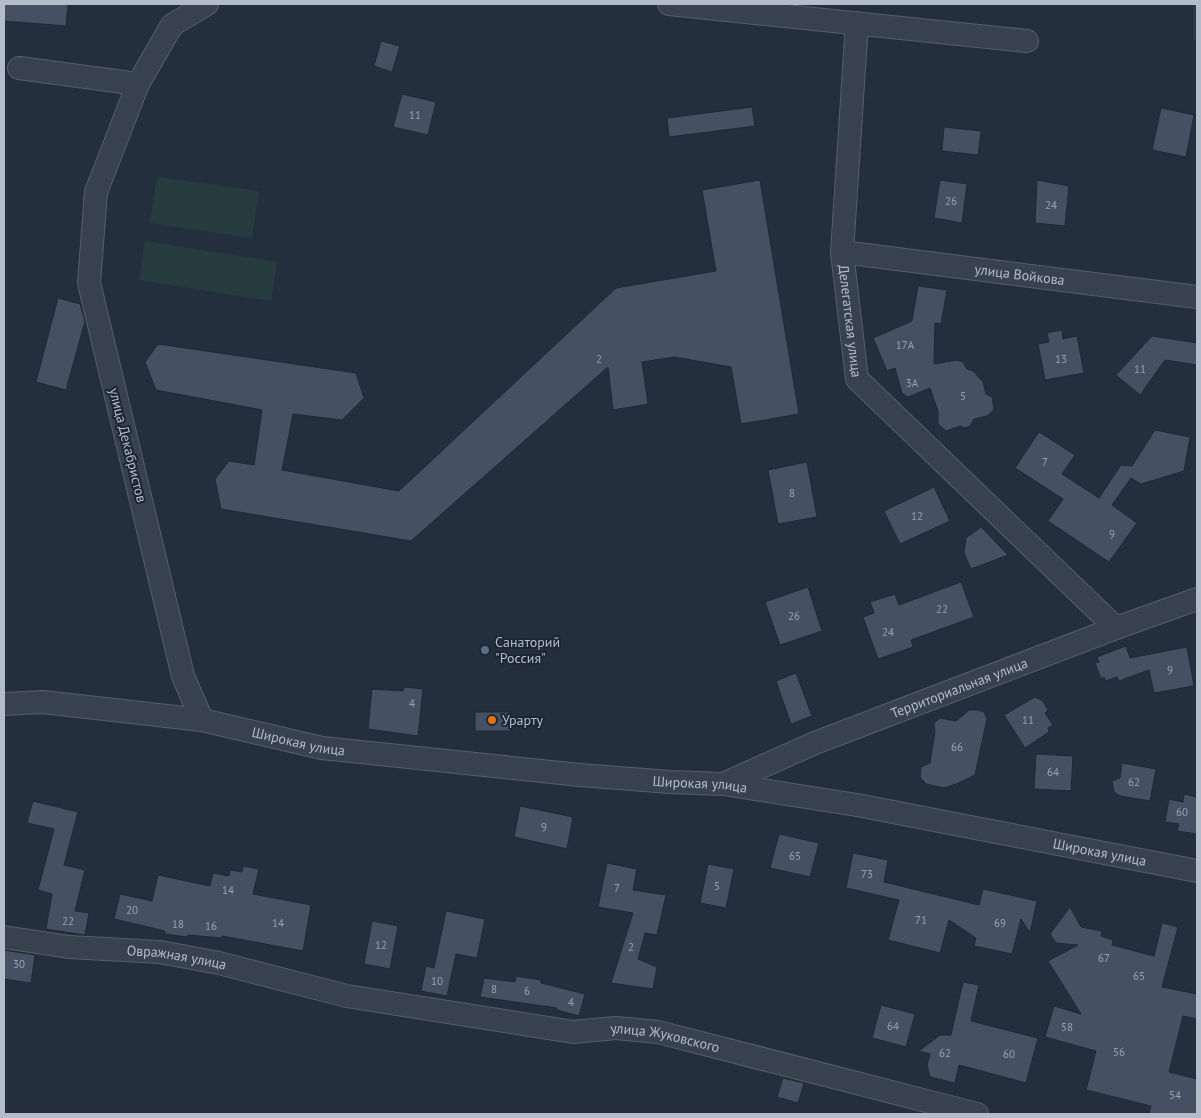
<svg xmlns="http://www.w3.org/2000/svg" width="1201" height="1118" font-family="'PT Sans',sans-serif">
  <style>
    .green { fill: #263c3f }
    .building { fill: #455162; stroke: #1f2835 }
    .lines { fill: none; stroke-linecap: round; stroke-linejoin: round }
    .minor-casing { stroke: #565f6c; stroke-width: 24 }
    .minor { stroke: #38414e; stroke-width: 22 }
    .service-dot { fill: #5c6f8a; stroke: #1d2633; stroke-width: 2 }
    .food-dot { fill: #e8710a; stroke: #1d2633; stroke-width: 2 }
    .labels { text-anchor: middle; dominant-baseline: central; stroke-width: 4; stroke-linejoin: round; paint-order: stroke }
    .number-label { font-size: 11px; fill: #98a1af }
    .street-label { font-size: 14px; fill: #b4bcc9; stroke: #1d2633 }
    .poi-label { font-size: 14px; fill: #b4bcc9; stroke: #1d2633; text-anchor: start }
  </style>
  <rect width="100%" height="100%" fill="#242f3e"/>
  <!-- green -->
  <path class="green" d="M 1193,4 L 1197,4 L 1197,41 L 1193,40 Z
    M 157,177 L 259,191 L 252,238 L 150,223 Z
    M 145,241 L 277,262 L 271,301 L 139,280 Z"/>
  <!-- building -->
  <path class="building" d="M 4,4 L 68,4 L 66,26 L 4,21 Z
    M 381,41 L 400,46 L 392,72 L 374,66 Z
    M 402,94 L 436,102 L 428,135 L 393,127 Z
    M 752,107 L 755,126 L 669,137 L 667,118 Z
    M 1161,108 L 1194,115 L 1186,157 L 1152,150 Z
    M 944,127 L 981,131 L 978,155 L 942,151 Z
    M 760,180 L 799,414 L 741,424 L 731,367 L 674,357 L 642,362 L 648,404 L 613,410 L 608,367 L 411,541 L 221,509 L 215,479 L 229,461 L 254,465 L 262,410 L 156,390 L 145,362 L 158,344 L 356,373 L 364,398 L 342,420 L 293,414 L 282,470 L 399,491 L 616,288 L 716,271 L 702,190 Z
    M 940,180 L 967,184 L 962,223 L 934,218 Z
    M 1037,180 L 1069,186 L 1065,226 L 1035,223 Z
    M 918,286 L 947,290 L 941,324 L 935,323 L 934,364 L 956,360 L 963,362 L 967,369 L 973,371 L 983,382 L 986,394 L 992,397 L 994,409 L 991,413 L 987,416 L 974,419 L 970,426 L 964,428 L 960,426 L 946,431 L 938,424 L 938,411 L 930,388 L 908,397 L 902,393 L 895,368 L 887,371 L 873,338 L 912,321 Z
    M 58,298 L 80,304 L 85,321 L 66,390 L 36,382 Z
    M 1062,330 L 1063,339 L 1077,336 L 1084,373 L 1045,380 L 1038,344 L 1049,342 L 1047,333 Z
    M 1152,336 L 1197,343 L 1197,365 L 1165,360 L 1140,395 L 1116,375 Z
    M 1155,430 L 1190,437 L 1184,471 L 1141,484 L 1131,478 L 1112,505 L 1137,523 L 1109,562 L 1048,521 L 1063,499 L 1015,468 L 1039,432 L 1075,455 L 1062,474 L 1099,498 L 1121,465 L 1132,466 Z
    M 807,462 L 817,517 L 778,524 L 768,470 Z
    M 934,487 L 950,521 L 900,544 L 884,511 Z
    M 981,527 L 1008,555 L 971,569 L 964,553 L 966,538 Z
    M 961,582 L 974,617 L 911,640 L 913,647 L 878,659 L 863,617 L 874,613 L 870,602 L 895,594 L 899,605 Z
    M 808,587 L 822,631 L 780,645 L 765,602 Z
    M 1126,646 L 1130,658 L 1187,647 L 1194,686 L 1154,693 L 1149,670 L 1119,681 L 1117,677 L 1106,681 L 1104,677 L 1101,679 L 1095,663 L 1099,662 L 1097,657 Z
    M 796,673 L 812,716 L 791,724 L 776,681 Z
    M 404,687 L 423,689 L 418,736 L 368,729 L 372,689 L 403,691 Z
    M 1035,697 L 1043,701 L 1048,710 L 1045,713 L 1053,725 L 1048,728 L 1049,732 L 1025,748 L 1004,715 Z
    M 969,710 L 978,710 L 984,712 L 987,719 L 975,775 L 959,783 L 944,788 L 926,784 L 920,777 L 921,767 L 930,763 L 935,731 L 934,723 L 940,718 L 956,721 Z
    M 475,712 L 511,712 L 511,731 L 475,731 Z
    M 1036,754 L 1073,756 L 1071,791 L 1034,789 Z
    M 1122,763 L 1156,769 L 1150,801 L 1120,796 L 1114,792 L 1112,781 L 1120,778 Z
    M 1184,794 L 1197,797 L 1197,834 L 1177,831 L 1179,824 L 1165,822 L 1169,799 L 1183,802 Z
    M 33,801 L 78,812 L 64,865 L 85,870 L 75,911 L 89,913 L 85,935 L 46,929 L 52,894 L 38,890 L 54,829 L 27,823 Z
    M 520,806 L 573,817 L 567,849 L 514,837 Z
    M 779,834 L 819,843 L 810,877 L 770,868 Z
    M 853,853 L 888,860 L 884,882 L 979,905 L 983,889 L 1037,901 L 1030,933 L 1021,919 L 1012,954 L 974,946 L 976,938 L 949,920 L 940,953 L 888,940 L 899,900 L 846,888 Z
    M 607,863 L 637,869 L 633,890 L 666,895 L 657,935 L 645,933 L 638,959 L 657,967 L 653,989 L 611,983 L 633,913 L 598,907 Z
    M 708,864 L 734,869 L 726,908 L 700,903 Z
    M 243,866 L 259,869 L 253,894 L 311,905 L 303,951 L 222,936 L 222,938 L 188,935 L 187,937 L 165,934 L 165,931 L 114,919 L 120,894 L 152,901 L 158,875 L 210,886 L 213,873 L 229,876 L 230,870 L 242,872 Z
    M 1070,907 L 1081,927 L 1102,931 L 1101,936 L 1113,940 L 1112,945 L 1154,956 L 1162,923 L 1178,927 L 1162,987 L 1197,994 L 1197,1019 L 1183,1016 L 1169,1072 L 1197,1079 L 1197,1114 L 1149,1114 L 1151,1106 L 1086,1090 L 1096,1051 L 1045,1037 L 1054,1006 L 1081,1014 L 1048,961 L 1078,945 L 1056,943 L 1050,934 Z
    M 446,911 L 485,919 L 477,958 L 456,954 L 447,996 L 421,991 L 426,966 L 434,968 Z
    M 372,921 L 398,926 L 390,969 L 364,964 Z
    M 4,950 L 35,955 L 31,983 L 4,979 Z
    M 516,976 L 541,980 L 541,983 L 585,994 L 579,1016 L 557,1010 L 557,1008 L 480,997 L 484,978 L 515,982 Z
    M 963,982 L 979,985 L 971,1021 L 1038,1038 L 1026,1083 L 959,1065 L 955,1083 L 930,1077 L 927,1065 L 930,1054 L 919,1051 L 940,1035 L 951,1035 Z
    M 881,1005 L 915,1014 L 906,1047 L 872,1038 Z
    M 783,1078 L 804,1083 L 798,1103 L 777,1097 Z"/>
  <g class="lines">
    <!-- minor casing -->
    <g class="minor-casing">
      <g id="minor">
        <path d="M 669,4 L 1027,41"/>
        <path id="s1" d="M 857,23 L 842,252 L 857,379 L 1116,628"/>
        <path d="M 19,68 L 138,84"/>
        <path id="s2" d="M 842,252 L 1197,297"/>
        <path id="s3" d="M 4,704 L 43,702 L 202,720 L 322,748 L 580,775 L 670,782 L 723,784 L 857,805 L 1197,871"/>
        <path d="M 202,720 L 183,676 L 89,283 L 96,192 L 138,84 L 172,25 L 207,4"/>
        <path id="s4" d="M 723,784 L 815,743 L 1116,628 L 1197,599"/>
        <path id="s5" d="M 4,937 L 69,947 L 160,952 L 219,963 L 347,996 L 573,1032 L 616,1028 L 658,1032 L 977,1114"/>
      </g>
    </g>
    <!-- minor -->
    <use href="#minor" class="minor"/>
  </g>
  <!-- markers -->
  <circle class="service-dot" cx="485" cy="650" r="5"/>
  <circle class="food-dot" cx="492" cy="720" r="5"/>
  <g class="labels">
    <!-- number labels -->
    <g class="number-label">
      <text x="415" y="115">11</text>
      <text x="951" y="201">26</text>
      <text x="1051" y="205">24</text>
      <text x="905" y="345">17А</text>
      <text x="599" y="359">2</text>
      <text x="1061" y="359">13</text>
      <text x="1140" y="369">11</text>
      <text x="912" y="383">3А</text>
      <text x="963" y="396">5</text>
      <text x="1045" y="462">7</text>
      <text x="792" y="493">8</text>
      <text x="917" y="516">12</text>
      <text x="1112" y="534">9</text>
      <text x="942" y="609">22</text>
      <text x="794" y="616">26</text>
      <text x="888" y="632">24</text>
      <text x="1170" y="670">9</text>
      <text x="412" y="703">4</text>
      <text x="1028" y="720">11</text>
      <text x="957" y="747">66</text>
      <text x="1053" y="772">64</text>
      <text x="1134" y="782">62</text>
      <text x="1182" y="812">60</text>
      <text x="544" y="827">9</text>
      <text x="795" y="856">65</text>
      <text x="867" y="874">73</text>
      <text x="717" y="886">5</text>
      <text x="617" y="888">7</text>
      <text x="228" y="890">14</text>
      <text x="132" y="910">20</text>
      <text x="921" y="920">71</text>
      <text x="68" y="921">22</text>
      <text x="278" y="923">14</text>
      <text x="1000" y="923">69</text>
      <text x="178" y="924">18</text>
      <text x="211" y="926">16</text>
      <text x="381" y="945">12</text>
      <text x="631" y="947">2</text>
      <text x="1104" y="958">67</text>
      <text x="19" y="964">30</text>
      <text x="1139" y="976">65</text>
      <text x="437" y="981">10</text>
      <text x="494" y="989">8</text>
      <text x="527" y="991">6</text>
      <text x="571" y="1002">4</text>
      <text x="893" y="1026">64</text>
      <text x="1067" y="1027">58</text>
      <text x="1119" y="1052">56</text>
      <text x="945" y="1053">62</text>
      <text x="1009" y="1054">60</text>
      <text x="1175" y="1095">54</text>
    </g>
    <!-- street labels -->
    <g class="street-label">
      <text stroke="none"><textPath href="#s2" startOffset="179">улица Войкова</textPath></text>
      <text stroke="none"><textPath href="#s1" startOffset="299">Делегатская улица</textPath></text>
      <text transform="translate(128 445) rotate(76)">улица Декабристов</text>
      <text stroke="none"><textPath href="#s4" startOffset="255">Территориальная улица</textPath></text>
      <text stroke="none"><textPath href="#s3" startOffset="298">Широкая улица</textPath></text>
      <text stroke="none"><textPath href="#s3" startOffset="702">Широкая улица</textPath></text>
      <text stroke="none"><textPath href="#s3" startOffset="1108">Широкая улица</textPath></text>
      <text stroke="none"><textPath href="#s5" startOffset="174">Овражная улица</textPath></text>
      <text stroke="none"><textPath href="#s5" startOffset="671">улица Жуковского</textPath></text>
    </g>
    <!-- poi labels -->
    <g class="poi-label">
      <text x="495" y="642">Санаторий<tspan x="495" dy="16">"Россия"</tspan></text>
      <text x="502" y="720">Урарту</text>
    </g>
  </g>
  <!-- border -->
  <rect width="1201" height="1118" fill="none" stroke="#b4bcc9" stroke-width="10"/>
</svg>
